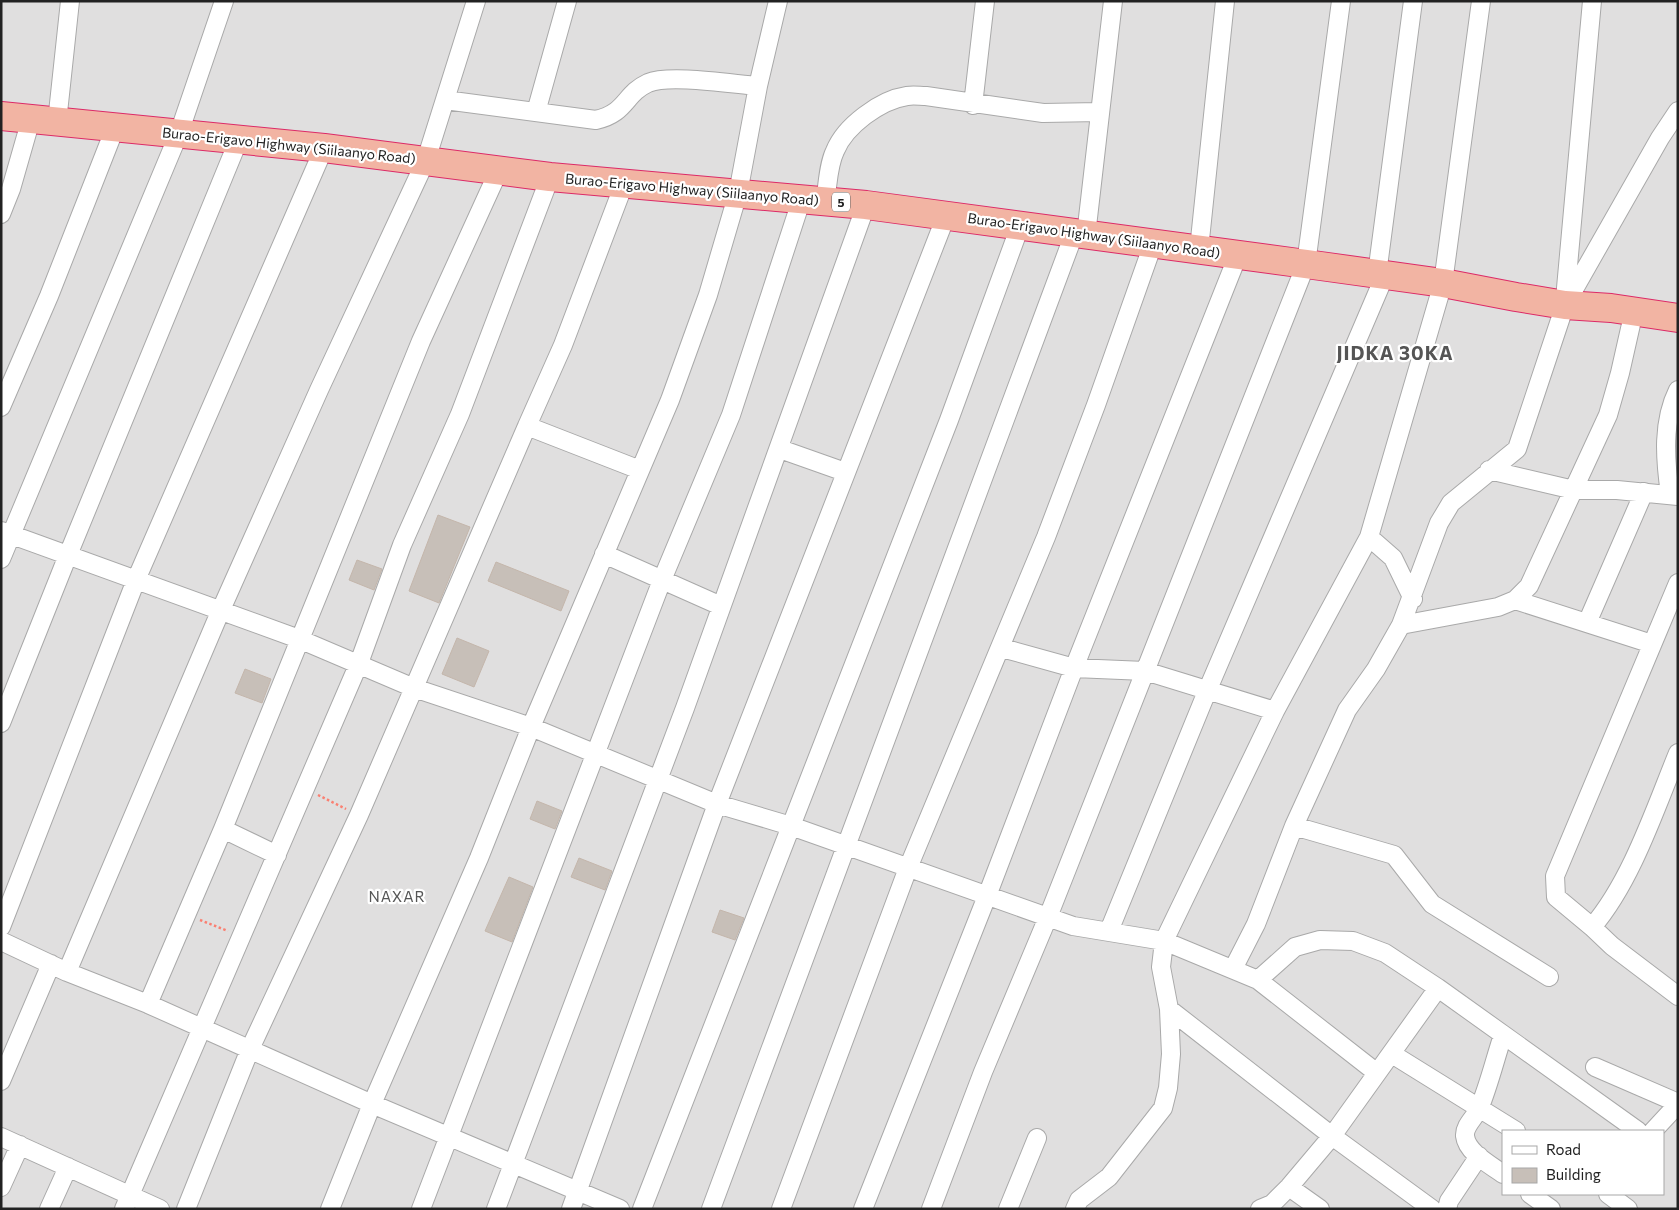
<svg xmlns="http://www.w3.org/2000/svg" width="1679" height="1210" font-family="Commissioner,sans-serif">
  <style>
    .residential { fill: #e0dfdf; fill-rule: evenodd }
    .building { fill: #c7bfb8; stroke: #c4b6ab }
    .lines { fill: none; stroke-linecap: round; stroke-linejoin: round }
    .minor-casing { stroke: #a9a9a9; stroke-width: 20 }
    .trunk-casing { stroke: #dc2a67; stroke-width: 30 }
    .path { stroke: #fa8072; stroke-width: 2.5; stroke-dasharray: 2.5 2.5; stroke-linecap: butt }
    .minor { stroke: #fff; stroke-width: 18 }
    .trunk { stroke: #f2b4a3; stroke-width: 28 }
    .labels { text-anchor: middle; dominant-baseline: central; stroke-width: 4.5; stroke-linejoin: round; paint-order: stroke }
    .shield { fill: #fff; stroke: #646464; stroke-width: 1 }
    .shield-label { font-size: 12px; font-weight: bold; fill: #222 }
    .street-label { font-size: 14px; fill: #222; stroke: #fff }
    .neighbourhood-label { font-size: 15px; letter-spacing: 1px; fill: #555; stroke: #fff }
    .district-label { font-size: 19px; font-weight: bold; letter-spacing: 1px; fill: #555; stroke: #fff }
  </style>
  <rect width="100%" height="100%" fill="#f2efe9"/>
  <!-- residential -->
  <path class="residential" d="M 1,1 L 1678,1 L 1678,1209 L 1,1209 ZM 1503,1131 L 1663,1131 L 1663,1194 L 1503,1194 Z"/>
  <!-- building -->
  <path class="building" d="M 438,515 L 470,527 L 439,603 L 409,591 Z
    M 357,560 L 382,569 L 374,590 L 349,580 Z
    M 496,562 L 569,591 L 561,611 L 488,581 Z
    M 457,638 L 489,651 L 474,687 L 442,674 Z
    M 245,669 L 271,679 L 262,703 L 235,693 Z
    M 537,801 L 562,811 L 555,829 L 530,819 Z
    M 579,858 L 612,871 L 605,890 L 571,877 Z
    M 509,877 L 533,887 L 512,942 L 485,931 Z
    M 720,910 L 744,918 L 735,940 L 712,932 Z"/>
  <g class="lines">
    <!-- minor casing -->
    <g class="minor-casing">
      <path id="minor" d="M 445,100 L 596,120 C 627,113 624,94 648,83 C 669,74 732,84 758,86
        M 973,105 L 985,1
        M 536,112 L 567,1
        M 57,122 L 70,1
        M 825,201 C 828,185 828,165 835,151 C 845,126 880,100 907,96 C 913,95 920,96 926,96 L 1043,113 L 1099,112
        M 1,214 L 11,189 L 31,119
        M 1086,235 L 1113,1
        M 1199,249 L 1225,1
        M 1377,274 L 1413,1
        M 1565,299 L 1592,1
        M 1,407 L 49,296 L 115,128
        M 527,426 L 563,345 L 624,184
        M 780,449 L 845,472
        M 1489,470 L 1574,490 L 1617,490 L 1678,496
        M 1670,494 C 1665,459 1662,422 1678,390
        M 1,531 L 299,639 L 414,688 L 531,727 L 717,804 L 791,826 L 1073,926 L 1164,941 L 1258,980 L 1377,1073
        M 1369,537 L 1393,558 L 1413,599
        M 604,554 L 721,606
        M 1,559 L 179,133 L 224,1
        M 1515,600 L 1652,644
        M 1587,623 L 1644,492
        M 1401,625 L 1498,607 L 1515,600 L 1529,586 L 1608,415 L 1620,373 L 1634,311
        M 1002,648 L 1074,668 L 1145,671 L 1275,711
        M 1,723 L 68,555 L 239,139
        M 1678,753 C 1655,809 1631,882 1592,927 L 1612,946 L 1678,996
        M 1294,826 L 1394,855 L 1432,904 L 1549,977
        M 223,829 L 277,855
        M 1,927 L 136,580 L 324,148
        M 1592,927 L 1556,897 L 1555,876 L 1678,583
        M 1109,931 L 1208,689 L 1385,275
        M 1,941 L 67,972 L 148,1004 L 372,1104 L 620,1209
        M 1233,969 L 1256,924 L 1294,826 L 1347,710 L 1376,669 L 1401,625 L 1439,523 L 1451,503 L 1517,449 L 1565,305 L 1660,138 L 1678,111
        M 67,972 L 220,612 L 319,390 L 426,160 L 476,1
        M 1258,980 L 1295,947 L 1320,940 L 1353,941 L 1385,953 L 1438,988 L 1638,1131
        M 148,1004 L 223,829 L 421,341 L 499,170
        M 1169,1009 L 1332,1136 L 1432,1209
        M 1392,1054 L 1516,1131
        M 1595,1067 L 1678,1103
        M 1,1081 L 51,964
        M 1653,1131 L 1678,1104
        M 1,1137 L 160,1209
        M 1503,1174 C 1491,1165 1467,1153 1465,1136 C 1464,1126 1475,1117 1479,1109 C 1489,1085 1495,1059 1503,1035
        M 1,1187 L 20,1145
        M 1289,1187 L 1320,1209
        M 1530,1194 L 1551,1209
        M 1608,1194 L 1628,1209
        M 49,1209 L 68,1167
        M 124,1209 L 359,663 L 402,545 L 460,414 L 550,177
        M 186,1209 L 250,1049 L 359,815 L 527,426 L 640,470
        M 330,1209 L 372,1104 L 479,858 L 531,727 L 670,400 L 708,295 L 738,193 L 758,86 L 778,1
        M 421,1209 L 662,580 L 731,415 L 802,198
        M 496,1209 L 685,708 L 866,205
        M 571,1209 L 717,804 L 946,216
        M 642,1209 L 949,420 L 1020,226
        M 711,1209 L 1074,234
        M 781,1209 L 908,868 L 1046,537 L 1096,405 L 1153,244
        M 863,1209 L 987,896 L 1074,668 L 1238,255
        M 931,1209 L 983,1072 L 1048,917 L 1306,264 L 1341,1
        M 1008,1209 L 1037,1138
        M 1075,1209 L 1079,1200 L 1109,1177 L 1163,1108 L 1168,1088 L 1171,1054 L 1169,1009 L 1161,967 L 1164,941 L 1275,711 L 1369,537 L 1443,283 L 1481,1
        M 1260,1209 L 1272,1204 L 1289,1187 L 1332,1136 L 1438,988
        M 1447,1209 L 1449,1201 L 1479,1156"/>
    </g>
    <!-- trunk casing -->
    <g class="trunk-casing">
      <path id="trunk" d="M 1,116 L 324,148 L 550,177 L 866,205 L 1306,264 L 1443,283 L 1516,297 L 1565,305 L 1611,308 L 1678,318"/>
    </g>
    <!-- path -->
    <path class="path" d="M 318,795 L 346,809
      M 200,920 L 228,931"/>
    <!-- minor -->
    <use href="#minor" class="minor"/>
    <!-- trunk -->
    <use href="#trunk" class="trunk"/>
  </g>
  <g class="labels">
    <!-- shield labels -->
    <rect class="shield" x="832" y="192.5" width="18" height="19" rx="4"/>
    <g class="shield-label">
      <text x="841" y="202">5</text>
    </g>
    <!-- street labels -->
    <g class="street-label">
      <text transform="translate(289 145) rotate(6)">Burao-Erigavo Highway (Siilaanyo Road)</text>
      <text transform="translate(692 189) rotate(5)">Burao-Erigavo Highway (Siilaanyo Road)</text>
      <text transform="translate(1094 235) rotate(8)">Burao-Erigavo Highway (Siilaanyo Road)</text>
    </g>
    <!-- neighbourhood labels -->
    <g class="neighbourhood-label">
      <text x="397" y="896">NAXAR</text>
    </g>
    <!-- district labels -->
    <g class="district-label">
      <text x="1395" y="352">JIDKA 30KA</text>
    </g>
  </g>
  <!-- border -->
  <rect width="1679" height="1210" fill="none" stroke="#222222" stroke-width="5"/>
  <!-- legend -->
  <rect x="1502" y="1130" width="162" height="65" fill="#ffffff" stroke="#a7a7a7"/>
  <rect x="1512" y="1146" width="25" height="8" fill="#ffffff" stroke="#a7a7a7"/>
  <text x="1546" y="1155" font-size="15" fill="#222222">Road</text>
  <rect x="1512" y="1168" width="25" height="15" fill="#c7bfb8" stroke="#a7a7a7"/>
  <text x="1546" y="1180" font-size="15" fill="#222222">Building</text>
</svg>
